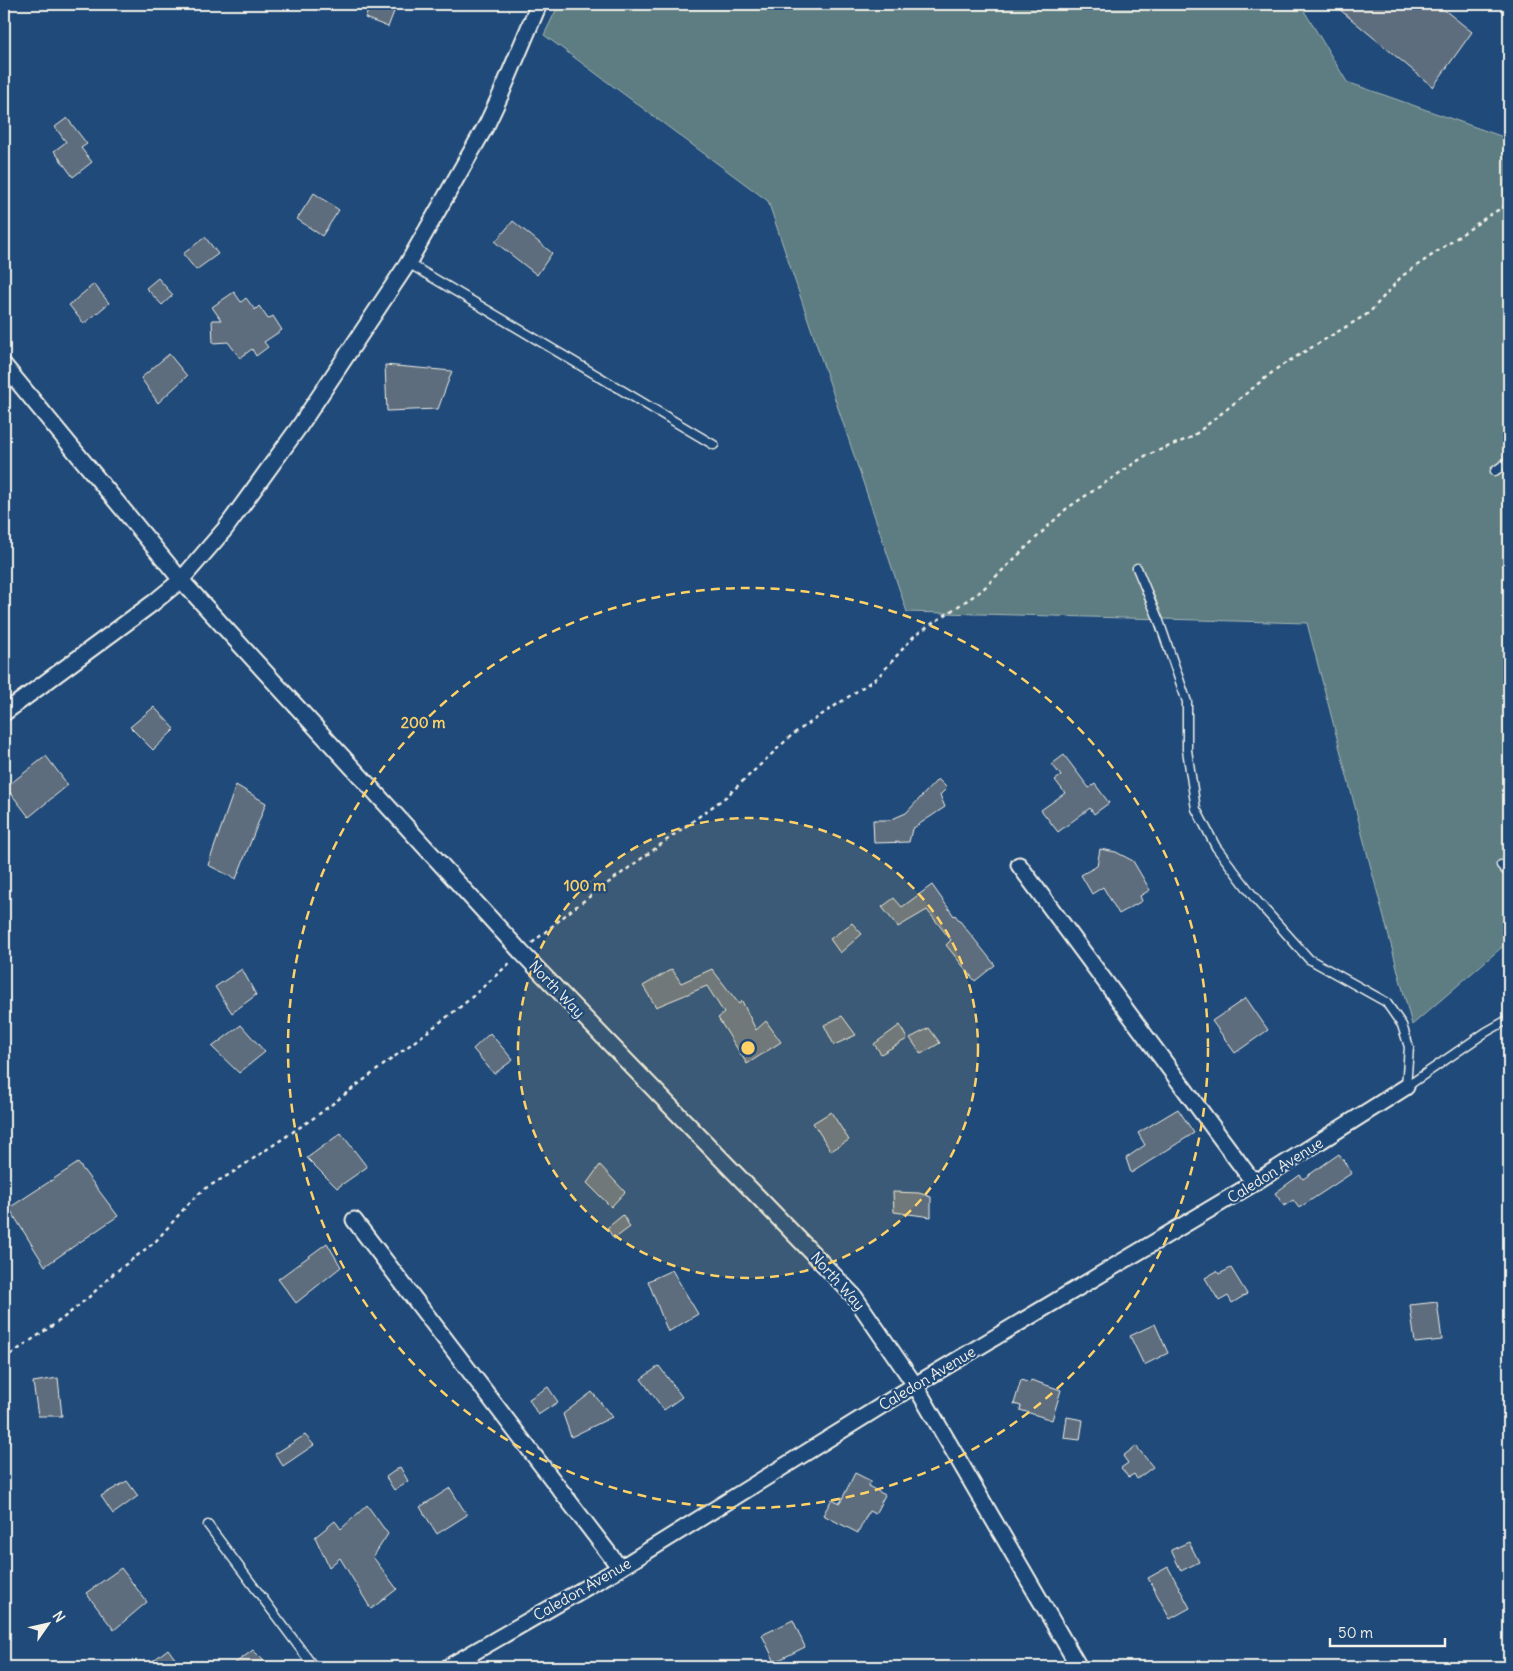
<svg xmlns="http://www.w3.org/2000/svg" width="1513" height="1671" font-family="Delius,sans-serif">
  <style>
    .green { fill: #5d7d82; stroke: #a8b7b5 }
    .building { fill: #5d6d7d; stroke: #f4f1e8 }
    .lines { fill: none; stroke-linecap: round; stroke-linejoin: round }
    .lane-casing { stroke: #f4f1e8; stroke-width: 11 }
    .street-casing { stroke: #f4f1e8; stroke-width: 19 }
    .path { stroke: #f4f1e8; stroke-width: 2.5; stroke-dasharray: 4 4; stroke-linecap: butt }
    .lane { stroke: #1f4a7a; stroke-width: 8 }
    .street { stroke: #1f4a7a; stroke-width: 15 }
    .ring { fill: none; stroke: #ffd166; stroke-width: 2.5; stroke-dasharray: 9 6 }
    .labels { text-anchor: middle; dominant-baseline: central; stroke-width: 4.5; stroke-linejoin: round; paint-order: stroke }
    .street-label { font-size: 15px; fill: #f4f1e8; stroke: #1f4a7a }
    .centre { fill: #ffd166; stroke: #1f4a7a; stroke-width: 2.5 }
    .ring-label { font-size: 15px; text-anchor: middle; font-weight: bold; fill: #ffd166; stroke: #1f4a7a; stroke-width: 4.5; stroke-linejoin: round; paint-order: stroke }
  </style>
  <rect width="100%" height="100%" fill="#1f4a7a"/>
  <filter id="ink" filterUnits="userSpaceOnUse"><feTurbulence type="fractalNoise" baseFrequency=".02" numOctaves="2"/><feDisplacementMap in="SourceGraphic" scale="10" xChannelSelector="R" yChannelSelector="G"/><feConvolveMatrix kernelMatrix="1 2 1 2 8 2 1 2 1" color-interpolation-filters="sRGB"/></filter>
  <g filter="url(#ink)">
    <!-- green -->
    <path class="green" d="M 559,4 L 1300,4 L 1347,82 L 1509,139 L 1509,941 L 1412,1025 L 1307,623 L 907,612 L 768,201 L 544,35 Z"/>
    <!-- building -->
    <path class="building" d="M 371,4 L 397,4 L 388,27 L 365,18 Z
      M 1333,4 L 1437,4 L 1472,32 L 1433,87 Z
      M 67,118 L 87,144 L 81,148 L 92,162 L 73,177 L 54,151 L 66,142 L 55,127 Z
      M 314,193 L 339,210 L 322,236 L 297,219 Z
      M 513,221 L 552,253 L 537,275 L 495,242 Z
      M 205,237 L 218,254 L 196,270 L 183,254 Z
      M 158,278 L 173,295 L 162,305 L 146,288 Z
      M 94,284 L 109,303 L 84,324 L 69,305 Z
      M 234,292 L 241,302 L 246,298 L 255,310 L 259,306 L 268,319 L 273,316 L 282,330 L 264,342 L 268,347 L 256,356 L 252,349 L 240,358 L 228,342 L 213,343 L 212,320 L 221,320 L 212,307 Z
      M 169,354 L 187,376 L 158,403 L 141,378 Z
      M 385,365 L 452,371 L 438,409 L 387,411 Z
      M 154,707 L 175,729 L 153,750 L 130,727 Z
      M 1064,755 L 1089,788 L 1095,784 L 1109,803 L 1094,814 L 1090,808 L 1058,832 L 1041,810 L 1065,793 L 1055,780 L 1061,776 L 1052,764 Z
      M 46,756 L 68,785 L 29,817 L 6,787 Z
      M 938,779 L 947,788 L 940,795 L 945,807 L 912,829 L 909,842 L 874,843 L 873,820 L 890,820 L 906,813 Z
      M 236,785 L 266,803 L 236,879 L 208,865 Z
      M 1100,849 L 1116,852 L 1133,861 L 1150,890 L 1140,896 L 1142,901 L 1119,914 L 1103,887 L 1092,894 L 1081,875 L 1097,866 Z
      M 932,885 L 954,916 L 955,915 L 995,965 L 975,981 L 946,945 L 951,940 L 927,910 L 898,927 L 882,907 L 894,898 L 902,907 Z
      M 852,923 L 862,934 L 840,953 L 830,939 Z
      M 242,969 L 256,995 L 232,1013 L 215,987 Z
      M 672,969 L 681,983 L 712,969 L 739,1004 L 742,1001 L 756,1030 L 766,1021 L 781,1042 L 747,1064 L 718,1018 L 724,1013 L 707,986 L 656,1007 L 643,986 Z
      M 1246,998 L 1268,1030 L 1235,1053 L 1212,1021 Z
      M 842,1016 L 856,1035 L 834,1045 L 824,1025 Z
      M 241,1025 L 265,1052 L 239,1073 L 212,1047 Z
      M 900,1025 L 907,1039 L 881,1054 L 874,1044 Z
      M 929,1028 L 940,1043 L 921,1054 L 910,1038 Z
      M 490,1033 L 513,1060 L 494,1074 L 473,1049 Z
      M 1178,1109 L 1194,1133 L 1131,1173 L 1126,1158 L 1145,1145 L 1138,1133 Z
      M 831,1112 L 849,1140 L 831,1151 L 813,1123 Z
      M 341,1133 L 367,1167 L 337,1188 L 307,1158 Z
      M 1339,1154 L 1352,1173 L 1299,1208 L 1293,1200 L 1284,1206 L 1275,1193 L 1300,1175 L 1303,1179 Z
      M 78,1163 L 118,1216 L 45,1266 L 9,1208 Z
      M 600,1165 L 625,1192 L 611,1207 L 587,1183 Z
      M 893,1192 L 919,1193 L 931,1197 L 931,1217 L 894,1212 Z
      M 623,1215 L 630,1227 L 614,1239 L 607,1228 Z
      M 327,1243 L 341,1267 L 296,1303 L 278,1279 Z
      M 1231,1268 L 1247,1294 L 1232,1303 L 1228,1296 L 1219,1301 L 1205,1278 L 1217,1271 L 1219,1274 Z
      M 672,1270 L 698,1314 L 668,1332 L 648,1281 Z
      M 1437,1302 L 1442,1340 L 1415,1343 L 1410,1305 Z
      M 1155,1324 L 1168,1353 L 1144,1365 L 1130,1336 Z
      M 659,1366 L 682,1397 L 664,1410 L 641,1379 Z
      M 58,1378 L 62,1416 L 38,1416 L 33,1382 Z
      M 1021,1380 L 1030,1383 L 1031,1380 L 1061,1390 L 1052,1420 L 1020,1410 L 1021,1406 L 1014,1404 Z
      M 548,1387 L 558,1402 L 538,1415 L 529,1399 Z
      M 592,1392 L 612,1417 L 571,1437 L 563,1414 Z
      M 1067,1417 L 1083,1420 L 1080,1440 L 1064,1438 Z
      M 305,1435 L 314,1445 L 283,1466 L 275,1454 Z
      M 1136,1446 L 1153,1467 L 1137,1479 L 1134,1474 L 1129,1477 L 1121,1468 L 1128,1463 L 1123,1456 Z
      M 400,1467 L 408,1481 L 394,1490 L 386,1477 Z
      M 855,1473 L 871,1481 L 868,1486 L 885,1495 L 875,1514 L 869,1511 L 858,1533 L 823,1515 L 832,1499 L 840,1503 Z
      M 127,1481 L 138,1496 L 113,1514 L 101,1496 Z
      M 450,1488 L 467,1515 L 437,1534 L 420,1507 Z
      M 367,1505 L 388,1534 L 373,1557 L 397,1589 L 371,1609 L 340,1558 L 329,1567 L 315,1537 L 335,1521 L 341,1529 Z
      M 1189,1542 L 1199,1562 L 1181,1571 L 1171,1550 Z
      M 1168,1567 L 1190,1608 L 1170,1619 L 1148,1578 Z
      M 121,1568 L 147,1602 L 114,1630 L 86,1593 Z
      M 793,1620 L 805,1647 L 775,1662 L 762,1635 Z
      M 168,1649 L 181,1667 L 145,1667 Z
      M 253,1650 L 270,1667 L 230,1667 Z"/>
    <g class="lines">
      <!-- lane casing -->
      <g class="lane-casing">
        <path id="lane" d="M 408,263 L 714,445
          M 1495,471 L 1509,461
          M 1137,568 L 1159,621 L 1187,702 L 1187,750 L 1196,809 L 1216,847 L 1257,901 L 1309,959 L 1386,1002 L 1402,1025 L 1409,1047 L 1406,1087
          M 1501,865 L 1509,874
          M 1406,1087 L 1486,1032 L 1509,1019
          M 208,1525 L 314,1667"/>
      </g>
      <!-- street casing -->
      <g class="street-casing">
        <path id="street" d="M 4,365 L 181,580 L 521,952 L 854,1296 L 915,1385 L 1079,1667
          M 4,713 L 153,603 L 181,580 L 225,529 L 299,427 L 408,263 L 487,124 L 501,94 L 539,4
          M 1019,865 L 1254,1183
          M 354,1220 L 620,1568
          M 448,1667 L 620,1568 L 915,1385 L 1254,1183 L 1406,1087"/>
      </g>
      <!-- path -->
      <path class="path" d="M 532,943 L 574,908 L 727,796 L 793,734 L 878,677 L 915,635 L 981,591 L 1066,509 L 1145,456 L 1192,437 L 1279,367 L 1369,313 L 1402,276 L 1491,214 L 1509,204
        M 4,1359 L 62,1319 L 89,1297 L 113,1274 L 155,1242 L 191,1201 L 204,1189 L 232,1173 L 315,1117 L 464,1004 L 511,962"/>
      <!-- lane -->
      <use href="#lane" class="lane"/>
      <!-- street -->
      <use href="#street" class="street"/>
    </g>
  </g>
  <!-- distance rings -->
  <circle cx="748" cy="1048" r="230" fill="#ffd166" fill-opacity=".12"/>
  <g class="ring">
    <circle cx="748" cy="1048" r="230"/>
    <circle cx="748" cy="1048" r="460"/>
  </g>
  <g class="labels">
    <!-- street labels -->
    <g class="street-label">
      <text transform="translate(557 989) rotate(46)">North Way</text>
      <text transform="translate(1275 1170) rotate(-32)">Caledon Avenue</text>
      <text transform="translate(838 1281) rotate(48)">North Way</text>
      <text transform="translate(927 1378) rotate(-31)">Caledon Avenue</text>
      <text transform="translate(582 1589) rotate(-30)">Caledon Avenue</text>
    </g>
  </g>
  <circle cx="748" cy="1048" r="8" class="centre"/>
  <g class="ring-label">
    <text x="423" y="728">200 m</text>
    <text x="585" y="891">100 m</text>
  </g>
  <!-- margin -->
  <rect width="1513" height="1671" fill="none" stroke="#1f4a7a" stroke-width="20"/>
  <rect x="10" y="10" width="1493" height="1651" fill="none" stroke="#f4f1e8" stroke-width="2" filter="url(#ink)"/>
  <!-- north arrow -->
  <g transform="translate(48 1624) rotate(56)" stroke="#1f4a7a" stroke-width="4" paint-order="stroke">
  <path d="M0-4L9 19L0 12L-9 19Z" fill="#f4f1e8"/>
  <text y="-8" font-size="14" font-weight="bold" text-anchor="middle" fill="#f4f1e8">N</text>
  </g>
  <!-- scale -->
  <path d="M1330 1638v8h115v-8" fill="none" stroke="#f4f1e8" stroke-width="2.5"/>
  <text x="1338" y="1638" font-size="15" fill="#f4f1e8" stroke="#1f4a7a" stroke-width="4" paint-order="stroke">50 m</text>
</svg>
